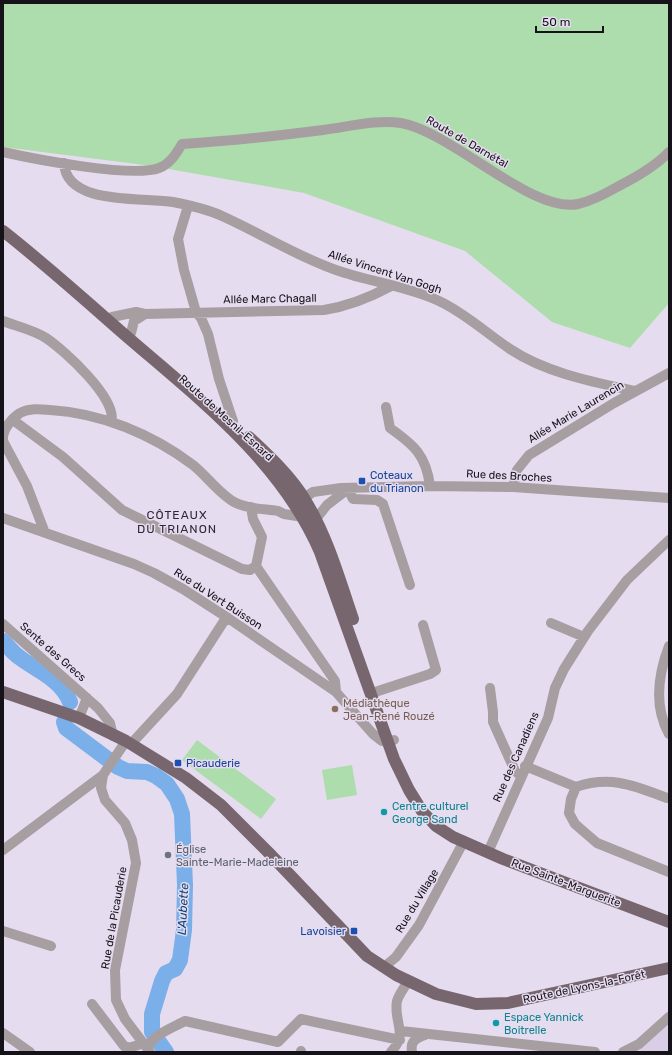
<svg xmlns="http://www.w3.org/2000/svg" width="672" height="1055" font-family="Rubik,sans-serif">
  <style>
    .built { fill: #dacde6 }
    .green { fill: #adddac }
    .lines { fill: none; stroke-linecap: round; stroke-linejoin: round }
    .river { stroke: #7bafea; stroke-width: 16 }
    .minor { stroke: #a79ea2; stroke-width: 10 }
    .major { stroke: #77666d; stroke-width: 12 }
    .transit-dot { fill: #1a4fb4; stroke: #e6dcef; stroke-width: 1.5 }
    .education-dot { fill: #8d6e63; stroke: #e6dcef; stroke-width: 1.5 }
    .culture-dot { fill: #0f9aa8; stroke: #e6dcef; stroke-width: 1.5 }
    .worship-dot { fill: #6b7280; stroke: #e6dcef; stroke-width: 1.5 }
    .labels { text-anchor: middle; dominant-baseline: central; stroke-width: 3; stroke-linejoin: round; paint-order: stroke }
    .street-label { font-size: 11px; fill: #161219; stroke: #e6dcef }
    .transit-label { font-size: 11px; fill: #164399; stroke: #e6dcef; text-anchor: start }
    .education-label { font-size: 11px; fill: #785e54; stroke: #e6dcef; text-anchor: start }
    .culture-label { font-size: 11px; fill: #0d838f; stroke: #e6dcef; text-anchor: start }
    .worship-label { font-size: 11px; fill: #5b616d; stroke: #e6dcef; text-anchor: start }
    .neighbourhood-label { font-size: 12px; letter-spacing: 1px; fill: #2d2634; stroke: #e6dcef }
    .water-label { font-size: 12px; font-style: italic; fill: #0d4479; stroke: #e6dcef }
  </style>
  <rect width="100%" height="100%" fill="#e6dcef"/>
  <!-- built -->
  <path class="built" d="M 669,1017 L 669,1052 L 623,1052 Z"/>
  <!-- green -->
  <path class="green" d="M 3,3 L 669,3 L 669,303 L 630,348 L 552,322 L 465,251 L 304,193 L 152,166 L 3,147 Z
    M 197,740 L 276,799 L 261,819 L 182,760 Z
    M 352,765 L 357,795 L 327,800 L 322,770 Z"/>
  <g class="lines">
    <!-- river -->
    <path class="river" d="M 3,641 C 8,646 13,653 19,657 C 37,671 61,679 70,702
      M 64,722 L 66,728 L 118,767 L 127,771 L 147,772 L 156,776 L 167,784 L 177,799 L 182,814 L 185,885 L 184,930 L 180,960 L 175,969 L 166,973 L 162,981 L 152,1014 L 152,1032 L 166,1052"/>
    <!-- minor -->
    <path class="minor" d="M 3,152 C 34,159 132,178 159,168 C 170,164 176,154 182,144 C 229,141 276,136 323,130 C 348,127 377,119 401,123 C 452,132 532,214 578,204 C 591,201 605,194 617,187 C 635,178 655,167 669,152
      M 64,163 C 66,206 143,197 173,202 C 189,205 207,209 222,216 C 260,233 296,256 336,270 C 370,282 407,286 439,301 C 465,313 486,333 510,349 C 546,373 593,382 635,391
      M 188,206 L 178,239 L 184,270 L 196,312 L 201,318 L 208,334 L 219,379 L 233,421
      M 112,317 L 136,312 L 145,314 L 324,310 C 349,306 369,298 391,286
      M 3,321 C 16,326 34,330 46,338 C 64,350 119,400 111,422
      M 131,333 L 134,321 L 145,314
      M 386,407 L 390,428 C 414,445 426,455 430,486
      M 13,420 L 63,457 L 122,510 L 242,569 L 250,570 L 256,566
      M 513,487 L 517,470 L 529,455 L 614,403 L 669,373
      M 348,489 L 353,499 L 377,500 L 383,504 L 410,585
      M 298,502 L 313,492 L 341,488 L 430,486 L 513,487 L 669,498
      M 251,507 L 253,519 L 262,537 L 256,566 L 335,681 L 336,692
      M 3,518 L 134,564 L 154,573 L 183,589 L 228,618 L 336,692 L 373,734 L 382,741 L 386,742 L 394,740
      M 45,533 L 27,486 L 3,441 C 2,430 11,419 20,413 C 29,408 40,409 50,410 C 101,413 152,434 193,465 C 207,476 221,496 236,503 C 248,509 266,509 278,511 L 284,514 L 316,519 L 327,505 L 348,489
      M 551,623 L 584,637
      M 3,624 L 98,708 L 110,723 L 113,736
      M 669,646 C 658,675 654,707 669,734
      M 490,688 L 493,712 L 493,722 L 515,771 L 521,776
      M 372,693 L 430,674 L 436,670 L 423,625
      M 79,718 L 87,698
      M 126,741 L 103,775 L 101,788 L 105,800 L 125,823 L 132,840 L 136,863 L 115,970 L 116,1000 L 125,1019 L 150,1052
      M 131,744 L 177,694 L 224,621 L 228,618
      M 525,766 L 576,787 L 571,799 L 569,813 L 575,824 L 597,843 L 669,872
      M 576,787 C 611,775 635,786 667,798
      M 3,850 L 103,775
      M 488,852 L 548,718 L 555,688 L 564,669 L 588,631 L 627,580 L 669,540
      M 3,931 L 51,946
      M 384,967 L 396,957 L 419,925 L 464,841
      M 92,1004 L 124,1046 L 129,1048 L 144,1043
      M 401,1031 L 595,1052
      M 3,1033 L 30,1052
      M 147,1048 C 154,1034 172,1028 185,1021 L 278,1042 L 301,1019 L 400,1040
      M 301,1051 L 301,1052
      M 391,1052 C 409,1033 393,1022 397,1001 C 399,994 405,987 408,981
      M 412,1052 C 410,1041 416,1038 425,1035
      M 623,1052 L 639,1044 L 669,1017"/>
    <!-- major -->
    <path class="major" d="M 3,231 C 45,264 85,300 125,335 C 198,398 281,461 320,552 L 394,759 L 409,790 L 422,811 L 436,826 L 453,837 L 503,859 L 669,922
      M 249,437 C 269,456 290,475 304,498 C 327,535 339,578 353,619
      M 3,692 L 79,718 L 126,741 L 186,778 L 221,805 L 269,853 L 367,956 L 396,975 L 436,994 L 476,1004 L 508,1003 L 669,968"/>
  </g>
  <!-- markers -->
  <g class="transit-dot">
    <rect x="358" y="477" width="8" height="8" rx="2"/>
    <rect x="174" y="759" width="8" height="8" rx="2"/>
    <rect x="350" y="927" width="8" height="8" rx="2"/>
  </g>
  <circle class="education-dot" cx="335" cy="709" r="4"/>
  <g class="culture-dot">
    <circle cx="384" cy="812" r="4"/>
    <circle cx="496" cy="1023" r="4"/>
  </g>
  <circle class="worship-dot" cx="168" cy="855" r="4"/>
  <g class="labels">
    <!-- street labels -->
    <g class="street-label">
      <text transform="translate(467 142) rotate(30)">Route de Darnétal</text>
      <text transform="translate(385 272) rotate(18)">Allée Vincent Van Gogh</text>
      <text transform="translate(270 299) rotate(-1)">Allée Marc Chagall</text>
      <text transform="translate(576 412) rotate(-31)">Allée Marie Laurencin</text>
      <text transform="translate(226 418) rotate(42)">Route de Mesnil-Esnard</text>
      <text transform="translate(509 476) rotate(3)">Rue des Broches</text>
      <text transform="translate(218 599) rotate(33)">Rue du Vert Buisson</text>
      <text transform="translate(53 652) rotate(41)">Sente des Grecs</text>
      <text transform="translate(516 757) rotate(-66)">Rue des Canadiens</text>
      <text transform="translate(566 883) rotate(21)">Rue Sainte-Marguerite</text>
      <text transform="translate(417 901) rotate(-59)">Rue du Village</text>
      <text transform="translate(114 918) rotate(-80)">Rue de la Picauderie</text>
      <text transform="translate(584 987) rotate(-12)">Route de Lyons-la-Forêt</text>
    </g>
    <!-- transit labels -->
    <g class="transit-label">
      <text x="370" y="475">Coteaux<tspan x="370" dy="13">du Trianon</tspan></text>
      <text x="186" y="763">Picauderie</text>
      <text x="346" y="931" text-anchor="end">Lavoisier</text>
    </g>
    <!-- education labels -->
    <g class="education-label">
      <text x="343" y="703">Médiathèque<tspan x="343" dy="13">Jean-René Rouzé</tspan></text>
    </g>
    <!-- culture labels -->
    <g class="culture-label">
      <text x="392" y="806">Centre culturel<tspan x="392" dy="13">George Sand</tspan></text>
      <text x="504" y="1017">Espace Yannick<tspan x="504" dy="13">Boitrelle</tspan></text>
    </g>
    <!-- worship labels -->
    <g class="worship-label">
      <text x="176" y="849">Église<tspan x="176" dy="13">Sainte-Marie-Madeleine</tspan></text>
    </g>
    <!-- neighbourhood labels -->
    <g class="neighbourhood-label">
      <text x="177" y="515">CÔTEAUX<tspan x="177" dy="14">DU TRIANON</tspan></text>
    </g>
    <!-- water labels -->
    <g class="water-label">
      <text transform="translate(183 909) rotate(-87)">L'Aubette</text>
    </g>
  </g>
  <!-- border -->
  <rect width="672" height="1055" fill="none" stroke="#161219" stroke-width="8"/>
  <!-- scale -->
  <path d="M536 26v6h67v-6" fill="none" stroke="#161219" stroke-width="2"/>
  <text x="542" y="26" font-size="12" fill="#161219" stroke="#e6dcef" stroke-width="3" paint-order="stroke">50 m</text>
</svg>
